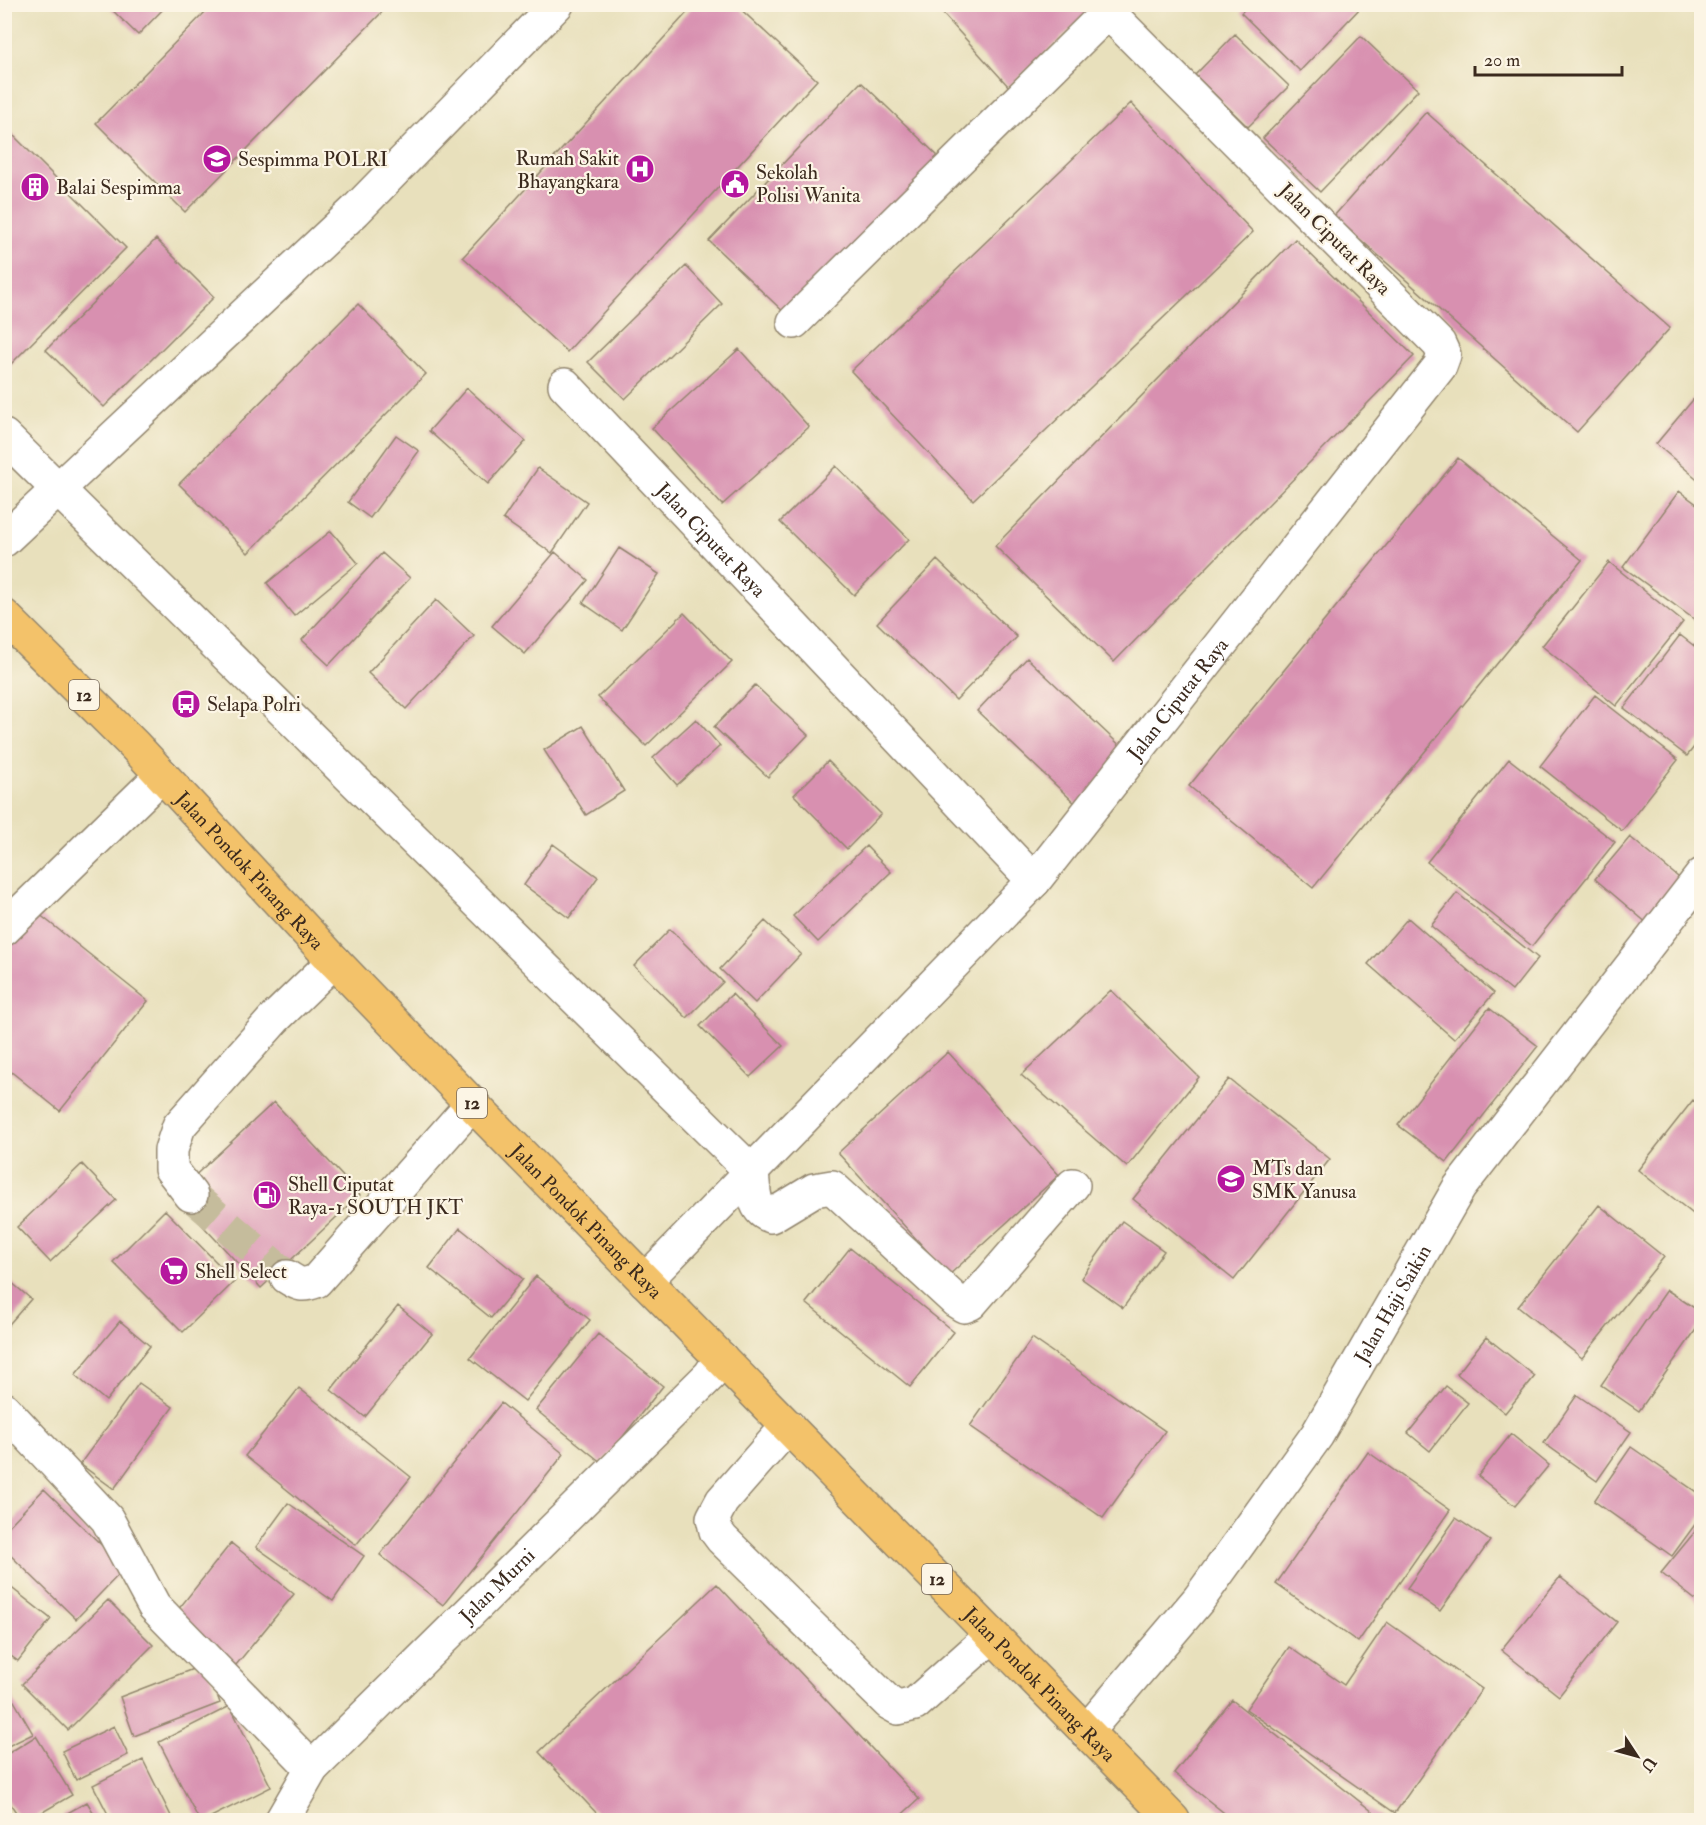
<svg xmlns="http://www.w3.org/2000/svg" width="1706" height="1825" font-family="'IM FELL Double Pica',serif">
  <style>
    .building { fill: #d890b0 }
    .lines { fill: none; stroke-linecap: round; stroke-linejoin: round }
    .minor-tunnel { stroke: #c5bc9c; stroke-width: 33; stroke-dasharray: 33 16; stroke-linecap: butt }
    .minor-casing { stroke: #92856d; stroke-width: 36 }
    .highway-casing { stroke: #92856d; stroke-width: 36 }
    .minor { stroke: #fff; stroke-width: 33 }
    .highway { stroke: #f3c26a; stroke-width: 33 }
    .labels { text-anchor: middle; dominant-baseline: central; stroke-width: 4.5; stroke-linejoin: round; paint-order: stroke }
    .shield { fill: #fcf5e5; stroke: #75675a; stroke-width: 1.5 }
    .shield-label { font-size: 18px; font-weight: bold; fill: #3b2a1e }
    .poi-label { font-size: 20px; fill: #3b2a1e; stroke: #fcf5e5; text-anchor: start }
    .street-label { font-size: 20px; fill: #3b2a1e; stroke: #fcf5e5 }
  </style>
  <rect width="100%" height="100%" fill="#fcf5e5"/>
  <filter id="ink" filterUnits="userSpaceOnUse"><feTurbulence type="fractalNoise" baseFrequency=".0167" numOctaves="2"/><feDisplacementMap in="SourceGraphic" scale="12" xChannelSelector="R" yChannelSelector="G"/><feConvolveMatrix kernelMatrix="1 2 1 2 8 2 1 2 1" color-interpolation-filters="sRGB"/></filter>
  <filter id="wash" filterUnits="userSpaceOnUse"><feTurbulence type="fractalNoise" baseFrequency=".008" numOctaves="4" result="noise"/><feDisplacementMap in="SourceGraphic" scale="24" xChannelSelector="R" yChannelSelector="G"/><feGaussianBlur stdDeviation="1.35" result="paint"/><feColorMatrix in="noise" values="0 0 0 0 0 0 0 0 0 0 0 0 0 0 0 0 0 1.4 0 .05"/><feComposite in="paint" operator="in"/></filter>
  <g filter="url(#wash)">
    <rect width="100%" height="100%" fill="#e8e0bc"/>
    <g id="blocks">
      <!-- building -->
      <path class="building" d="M 106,4 L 168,4 L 138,35 Z
        M 213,4 L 390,4 L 185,212 L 96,123 Z
        M 695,4 L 735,4 L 817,80 L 567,352 L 463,257 Z
        M 934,4 L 1098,4 L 1009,87 Z
        M 1249,4 L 1364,4 L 1300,71 L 1241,13 Z
        M 1235,34 L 1289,86 L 1248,127 L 1195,75 Z
        M 1361,36 L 1418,90 L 1320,192 L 1263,138 Z
        M 861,82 L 941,159 L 789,317 L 709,241 Z
        M 1131,103 L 1253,232 L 973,500 L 851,371 Z
        M 1426,112 L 1670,328 L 1577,432 L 1334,216 Z
        M 4,126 L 126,248 L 8,367 L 4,364 Z
        M 156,239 L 214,297 L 104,407 L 46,350 Z
        M 1295,239 L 1414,356 L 1114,662 L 995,546 Z
        M 686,266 L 722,304 L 625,399 L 588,362 Z
        M 358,304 L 426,374 L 248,553 L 179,484 Z
        M 739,349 L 809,427 L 722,505 L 652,428 Z
        M 467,388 L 526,441 L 488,484 L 429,431 Z
        M 1702,389 L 1702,483 L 1656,444 Z
        M 396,435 L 419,451 L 370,518 L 348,502 Z
        M 1458,458 L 1582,560 L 1313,888 L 1189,786 Z
        M 836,466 L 909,539 L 854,595 L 780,522 Z
        M 538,468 L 587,502 L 552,553 L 503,519 Z
        M 1679,491 L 1702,508 L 1702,625 L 1623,567 Z
        M 331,531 L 358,563 L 294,616 L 267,583 Z
        M 619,548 L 659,574 L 622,630 L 583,603 Z
        M 555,552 L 588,580 L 525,654 L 492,626 Z
        M 382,553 L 410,578 L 329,665 L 302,640 Z
        M 937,560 L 1017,637 L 956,700 L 877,623 Z
        M 1609,562 L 1683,622 L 1616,706 L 1542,646 Z
        M 436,600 L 474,636 L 406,709 L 368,673 Z
        M 684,613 L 732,662 L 646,746 L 598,697 Z
        M 1680,635 L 1702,652 L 1702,737 L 1687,756 L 1624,708 Z
        M 1027,658 L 1128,753 L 1078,806 L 977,711 Z
        M 755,685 L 808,735 L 768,777 L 714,727 Z
        M 1595,695 L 1678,760 L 1622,831 L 1540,766 Z
        M 696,719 L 720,746 L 677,785 L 653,758 Z
        M 583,726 L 624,791 L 586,815 L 544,750 Z
        M 1509,759 L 1615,842 L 1532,946 L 1427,862 Z
        M 828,761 L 881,814 L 847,849 L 794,795 Z
        M 1630,837 L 1684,882 L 1648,924 L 1595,879 Z
        M 553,844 L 598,877 L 569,918 L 524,885 Z
        M 866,846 L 891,872 L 818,942 L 793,916 Z
        M 1457,893 L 1538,958 L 1512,991 L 1431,926 Z
        M 34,910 L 148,1001 L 60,1111 L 4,1066 L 4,947 Z
        M 1408,918 L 1494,993 L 1454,1039 L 1368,964 Z
        M 765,921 L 801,954 L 755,1003 L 720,969 Z
        M 670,929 L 723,982 L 687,1018 L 634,966 Z
        M 1111,990 L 1199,1077 L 1127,1167 L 1021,1075 Z
        M 732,994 L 783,1046 L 750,1077 L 700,1026 Z
        M 1489,1008 L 1538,1046 L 1447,1162 L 1398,1125 Z
        M 948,1052 L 1059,1175 L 949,1275 L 838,1153 Z
        M 1229,1079 L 1330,1159 L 1234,1280 L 1133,1199 Z
        M 1693,1100 L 1702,1107 L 1702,1221 L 1638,1170 Z
        M 274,1102 L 360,1195 L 261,1288 L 174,1195 Z
        M 82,1164 L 116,1200 L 50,1262 L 17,1227 Z
        M 1599,1205 L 1664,1257 L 1582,1358 L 1518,1307 Z
        M 165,1210 L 235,1281 L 183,1332 L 113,1262 Z
        M 1122,1221 L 1164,1251 L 1123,1308 L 1081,1278 Z
        M 460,1228 L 523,1279 L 491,1318 L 429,1268 Z
        M 850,1248 L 954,1332 L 910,1387 L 806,1303 Z
        M 4,1276 L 31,1299 L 4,1330 Z
        M 536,1276 L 590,1320 L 525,1401 L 470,1358 Z
        M 1667,1290 L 1702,1313 L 1702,1321 L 1639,1411 L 1601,1385 Z
        M 398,1306 L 432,1334 L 365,1417 L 331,1390 Z
        M 120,1321 L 150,1346 L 106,1401 L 75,1375 Z
        M 598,1334 L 663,1386 L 602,1463 L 536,1410 Z
        M 1486,1337 L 1535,1376 L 1505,1413 L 1457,1374 Z
        M 1032,1338 L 1165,1431 L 1103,1518 L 970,1426 Z
        M 139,1383 L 173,1407 L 114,1489 L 80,1464 Z
        M 1446,1386 L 1468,1403 L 1430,1451 L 1408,1433 Z
        M 299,1388 L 411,1477 L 356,1545 L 245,1456 Z
        M 1577,1395 L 1631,1432 L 1597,1481 L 1544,1443 Z
        M 501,1403 L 564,1454 L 443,1605 L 380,1555 Z
        M 1511,1434 L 1549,1465 L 1515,1506 L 1478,1476 Z
        M 1631,1447 L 1702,1496 L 1702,1515 L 1672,1556 L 1594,1501 Z
        M 1368,1452 L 1450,1510 L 1358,1642 L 1276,1584 Z
        M 44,1489 L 125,1568 L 76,1619 L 4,1549 L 4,1531 Z
        M 288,1503 L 364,1556 L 333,1601 L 256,1547 Z
        M 1456,1518 L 1490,1541 L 1440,1611 L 1407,1588 Z
        M 1702,1523 L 1702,1605 L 1661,1573 Z
        M 231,1543 L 294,1594 L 236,1665 L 173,1616 Z
        M 1560,1577 L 1617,1622 L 1559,1696 L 1501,1650 Z
        M 4,1582 L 51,1619 L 18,1661 L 4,1651 Z
        M 717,1584 L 919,1799 L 896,1820 L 603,1820 L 539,1752 Z
        M 108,1600 L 153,1645 L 68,1730 L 22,1684 Z
        M 1387,1622 L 1482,1689 L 1395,1813 L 1246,1709 L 1289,1647 L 1344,1685 Z
        M 206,1664 L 220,1703 L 134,1736 L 120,1697 Z
        M 10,1694 L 33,1734 L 4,1748 L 4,1697 Z
        M 1232,1700 L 1383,1820 L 1233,1820 L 1174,1773 Z
        M 230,1706 L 271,1787 L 205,1820 L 199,1820 L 159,1742 Z
        M 114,1726 L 128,1755 L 76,1780 L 62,1751 Z
        M 36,1736 L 72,1795 L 29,1820 L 21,1820 L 4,1794 L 4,1756 Z
        M 143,1760 L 173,1820 L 111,1820 L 93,1785 Z
        M 87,1802 L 98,1820 L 55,1820 Z"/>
    </g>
  </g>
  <g filter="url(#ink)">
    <use href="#blocks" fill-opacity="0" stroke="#92856d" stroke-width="1.5"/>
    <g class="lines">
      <!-- minor-tunnel -->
      <path class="minor-tunnel" d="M 191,1195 L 287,1277"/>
      <!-- minor casing -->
      <g class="minor-casing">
        <g id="minor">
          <path d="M 794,322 L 1116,4"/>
          <path id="s1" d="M 565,385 L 1034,881"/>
          <path d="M 4,436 L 752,1172 C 754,1188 752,1211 771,1216 L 814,1190 L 832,1187 L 956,1301 L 964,1306 L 971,1303 L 1073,1185"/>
          <path d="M 4,540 L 355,211 L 557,4"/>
          <path d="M 4,929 L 162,775"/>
          <path d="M 191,1195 L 171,1169 L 171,1150 L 179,1126 L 274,1019 L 334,961"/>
          <path d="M 287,1277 C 299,1285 303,1286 316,1281 L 472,1104"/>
          <path id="s2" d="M 645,1281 L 1034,881 L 1440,366 L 1444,355 L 1439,344 L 1108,12"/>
          <path d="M 4,1409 L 107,1519 L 154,1606 L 312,1768"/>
          <path d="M 788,1426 L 722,1501 L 713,1518 L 716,1531 L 722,1539 L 889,1703 L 898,1708 L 915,1704 L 979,1647 L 993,1637"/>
          <path id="s3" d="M 1086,1732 L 1199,1599 L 1317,1435 L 1459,1188 L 1702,875"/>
          <path id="s4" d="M 282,1820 L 312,1768 L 710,1375 L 721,1358"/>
        </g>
      </g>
      <!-- highway casing -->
      <g class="highway-casing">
        <g id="highway">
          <path id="s5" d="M 4,616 L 134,745 L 334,961 L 472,1104 L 1173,1820"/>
        </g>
      </g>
      <!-- minor -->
      <use href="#minor" class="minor"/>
      <!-- highway -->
      <use href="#highway" class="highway"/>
    </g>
  </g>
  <!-- icons -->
  <defs>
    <g id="university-disc" transform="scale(1.5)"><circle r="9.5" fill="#b5179e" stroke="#fcf5e5"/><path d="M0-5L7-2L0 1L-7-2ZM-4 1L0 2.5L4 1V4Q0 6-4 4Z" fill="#fff"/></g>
    <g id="hospital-disc" transform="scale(1.5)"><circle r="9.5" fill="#b5179e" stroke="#fcf5e5"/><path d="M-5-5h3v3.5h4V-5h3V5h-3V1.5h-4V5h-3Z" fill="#fff"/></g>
    <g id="civic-disc" transform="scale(1.5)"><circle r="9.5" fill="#b5179e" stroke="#fcf5e5"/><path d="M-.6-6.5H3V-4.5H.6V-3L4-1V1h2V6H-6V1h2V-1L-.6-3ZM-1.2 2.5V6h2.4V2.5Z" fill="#fff"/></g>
    <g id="building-disc" transform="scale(1.5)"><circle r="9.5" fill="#b5179e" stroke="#fcf5e5"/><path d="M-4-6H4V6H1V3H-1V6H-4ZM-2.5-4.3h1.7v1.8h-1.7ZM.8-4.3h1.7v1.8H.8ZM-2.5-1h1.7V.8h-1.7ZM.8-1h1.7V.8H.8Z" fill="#fff"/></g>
    <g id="bus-disc" transform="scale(1.5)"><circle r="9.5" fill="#b5179e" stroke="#fcf5e5"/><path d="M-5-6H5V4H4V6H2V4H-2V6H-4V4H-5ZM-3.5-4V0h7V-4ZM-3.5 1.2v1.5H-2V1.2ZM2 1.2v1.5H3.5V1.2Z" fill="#fff"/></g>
    <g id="school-disc" transform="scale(1.5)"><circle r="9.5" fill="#b5179e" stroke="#fcf5e5"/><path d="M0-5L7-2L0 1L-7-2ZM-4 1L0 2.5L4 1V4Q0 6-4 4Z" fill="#fff"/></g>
    <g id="fuel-disc" transform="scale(1.5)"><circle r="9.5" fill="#b5179e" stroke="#fcf5e5"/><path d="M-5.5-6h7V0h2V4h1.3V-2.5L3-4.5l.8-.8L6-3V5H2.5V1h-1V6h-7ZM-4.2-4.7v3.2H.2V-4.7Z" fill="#fff"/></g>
    <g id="supermarket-disc" transform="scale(1.5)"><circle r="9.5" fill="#b5179e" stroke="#fcf5e5"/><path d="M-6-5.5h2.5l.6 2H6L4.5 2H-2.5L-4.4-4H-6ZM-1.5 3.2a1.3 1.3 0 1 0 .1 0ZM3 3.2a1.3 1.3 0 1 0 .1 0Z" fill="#fff"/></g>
  </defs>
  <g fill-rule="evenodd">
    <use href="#university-disc" x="217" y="159"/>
    <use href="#hospital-disc" x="640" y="169"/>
    <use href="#civic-disc" x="735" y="184"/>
    <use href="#building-disc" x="35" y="187"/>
    <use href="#bus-disc" x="186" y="704"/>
    <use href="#school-disc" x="1231" y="1179"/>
    <use href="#fuel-disc" x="267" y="1195"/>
    <use href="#supermarket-disc" x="174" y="1271"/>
  </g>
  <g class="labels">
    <!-- shield labels -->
    <g class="shield">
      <rect x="69" y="680" width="30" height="30" rx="4.5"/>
      <rect x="457" y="1088" width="30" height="30" rx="4.5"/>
      <rect x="922" y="1564" width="30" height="30" rx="4.5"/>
    </g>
    <g class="shield-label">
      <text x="84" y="695">12</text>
      <text x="472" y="1103">12</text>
      <text x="937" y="1579">12</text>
    </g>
    <!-- poi labels -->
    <g class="poi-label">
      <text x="619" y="158" text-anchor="end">Rumah Sakit<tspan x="619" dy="23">Bhayangkara</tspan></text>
      <text x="238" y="159">Sespimma POLRI</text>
      <text x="756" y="172">Sekolah<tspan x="756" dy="23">Polisi Wanita</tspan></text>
      <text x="56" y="187">Balai Sespimma</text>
      <text x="207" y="704">Selapa Polri</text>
      <text x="1252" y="1168">MTs dan<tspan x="1252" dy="23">SMK Yanusa</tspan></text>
      <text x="288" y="1184">Shell Ciputat<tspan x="288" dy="23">Raya-1 SOUTH JKT</tspan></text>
      <text x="195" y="1271">Shell Select</text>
    </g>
    <!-- street labels -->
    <g class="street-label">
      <text transform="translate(1335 239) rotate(45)">Jalan Ciputat Raya</text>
      <text stroke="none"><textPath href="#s1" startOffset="213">Jalan Ciputat Raya</textPath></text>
      <text stroke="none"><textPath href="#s2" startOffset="790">Jalan Ciputat Raya</textPath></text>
      <text stroke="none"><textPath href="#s5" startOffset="354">Jalan Pondok Pinang Raya</textPath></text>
      <text stroke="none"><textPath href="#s5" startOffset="840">Jalan Pondok Pinang Raya</textPath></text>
      <text stroke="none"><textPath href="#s3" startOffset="528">Jalan Haji Saikin</textPath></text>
      <text stroke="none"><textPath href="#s4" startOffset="320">Jalan Murni</textPath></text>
      <text stroke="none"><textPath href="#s5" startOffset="1488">Jalan Pondok Pinang Raya</textPath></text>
    </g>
  </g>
  <!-- margin -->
  <rect width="1706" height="1825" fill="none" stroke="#fcf5e5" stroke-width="24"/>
  <!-- north arrow -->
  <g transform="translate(1637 1756) rotate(126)" stroke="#fcf5e5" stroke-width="4.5" paint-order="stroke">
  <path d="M0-4.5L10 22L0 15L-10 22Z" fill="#3b2a1e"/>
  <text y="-9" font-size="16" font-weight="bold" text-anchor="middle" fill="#3b2a1e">U</text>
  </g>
  <!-- scale -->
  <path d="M1475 66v9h147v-9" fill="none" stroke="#3b2a1e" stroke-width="3"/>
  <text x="1484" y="66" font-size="18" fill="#3b2a1e" stroke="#fcf5e5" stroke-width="4.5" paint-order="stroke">20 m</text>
</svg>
